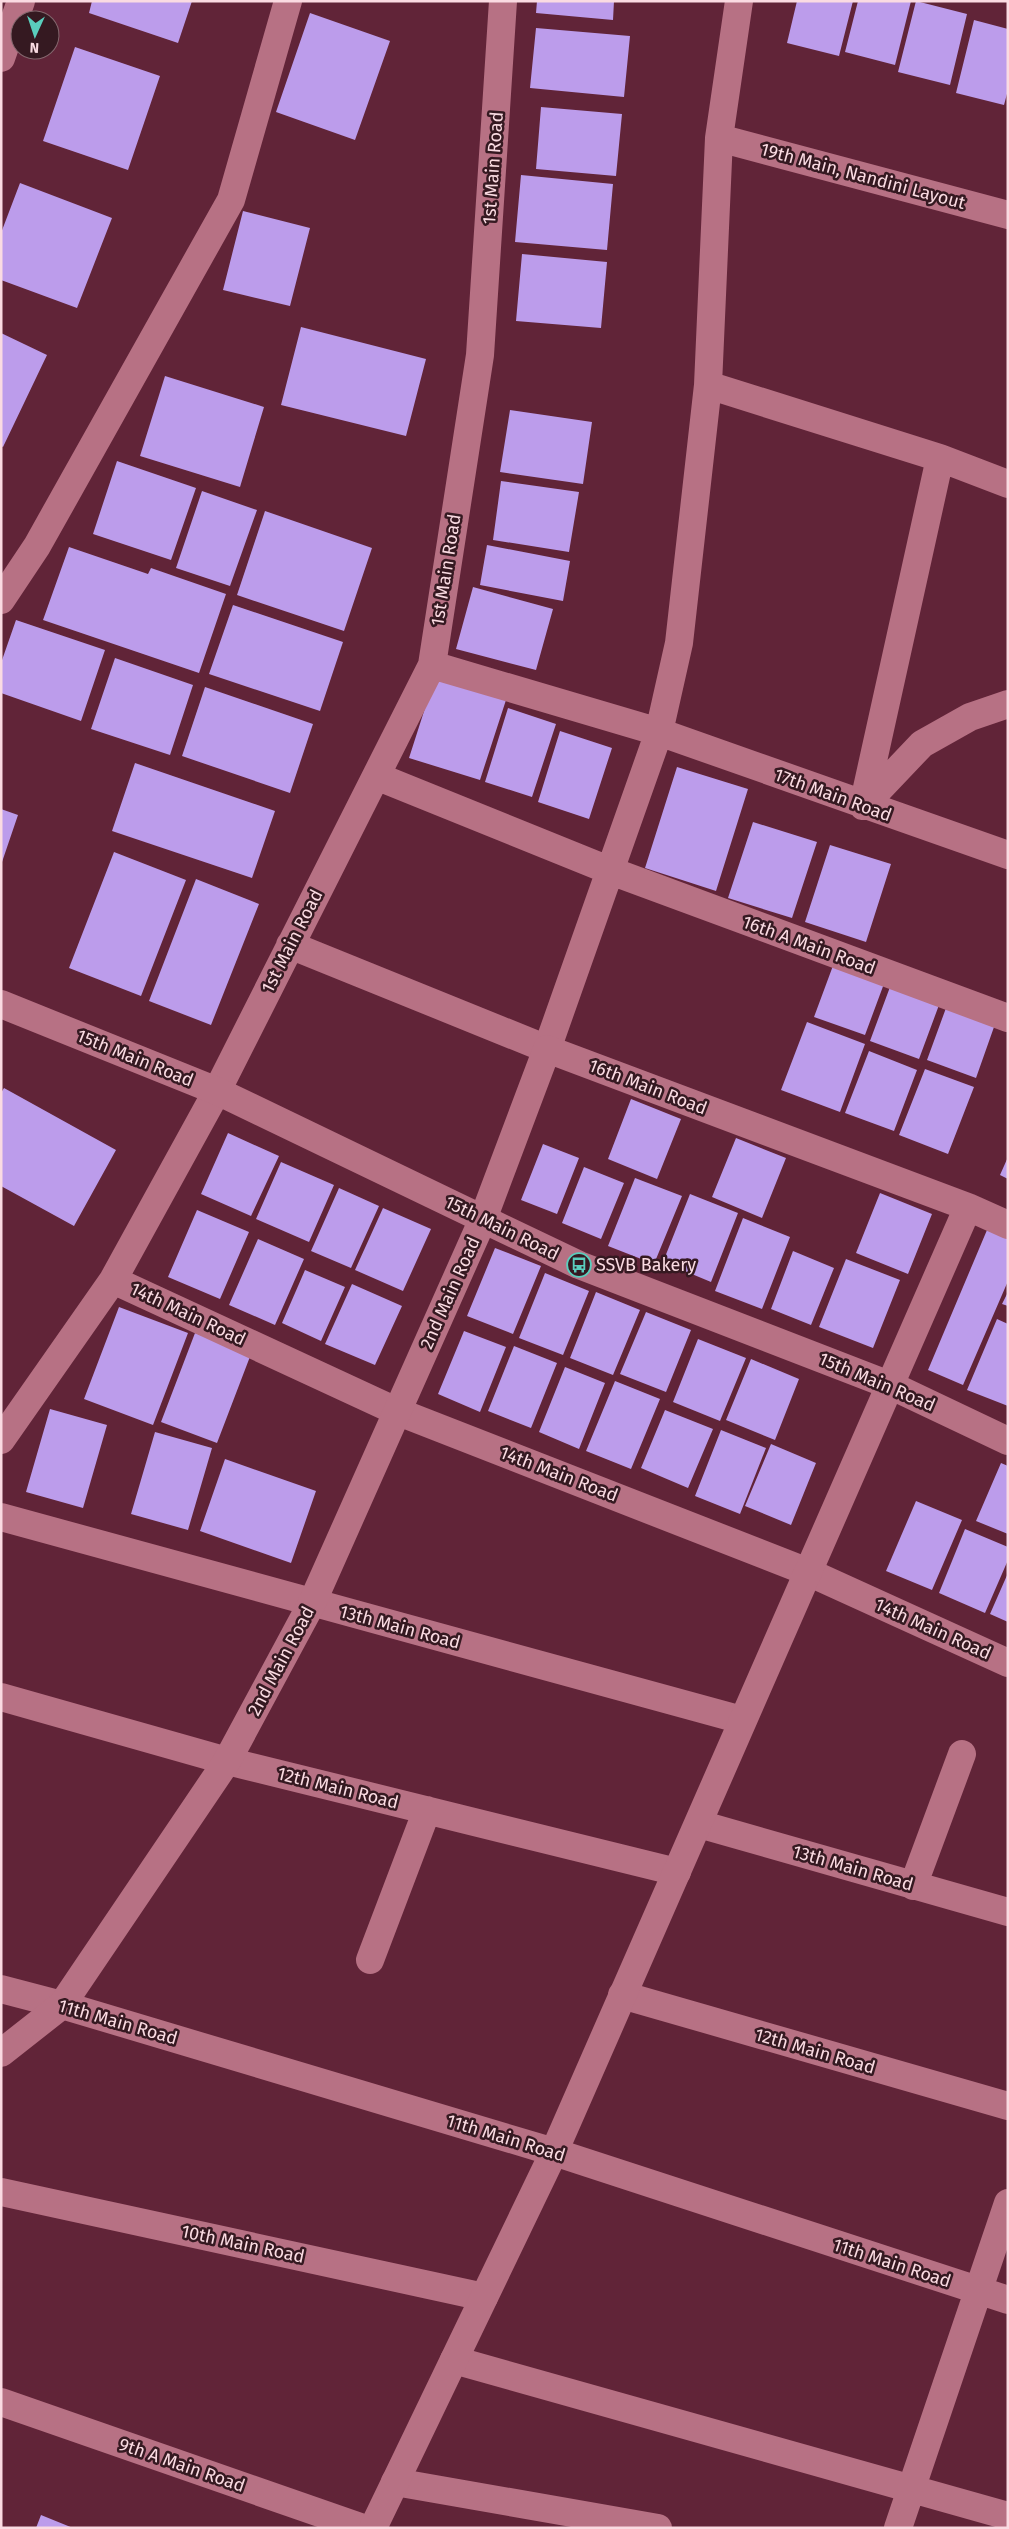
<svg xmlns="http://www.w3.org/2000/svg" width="1009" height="2529" font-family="'Fira Sans',sans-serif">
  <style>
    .building { fill: #bc9ceb }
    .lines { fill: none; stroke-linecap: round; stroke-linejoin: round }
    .street { stroke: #b77184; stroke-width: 28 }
    .secondary { stroke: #b77184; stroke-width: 28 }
    .labels { text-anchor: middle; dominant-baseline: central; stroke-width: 5; stroke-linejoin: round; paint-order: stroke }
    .street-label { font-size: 18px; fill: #fadbe2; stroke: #351921 }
    .poi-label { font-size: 18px; fill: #fadbe2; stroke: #351921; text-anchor: start }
  </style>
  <rect width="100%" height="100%" fill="#612438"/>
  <!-- building -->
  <path class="building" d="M 92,1 L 192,1 L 178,43 L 89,13 Z
    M 537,1 L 614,1 L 613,20 L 536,13 Z
    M 797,1 L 853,1 L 839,56 L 787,43 Z
    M 858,1 L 911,1 L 895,65 L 845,52 Z
    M 916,1 L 967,14 L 950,85 L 898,72 Z
    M 310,13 L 390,41 L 355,140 L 276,112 Z
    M 974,20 L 1008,29 L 1008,90 L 1004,105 L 956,93 Z
    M 536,28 L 630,36 L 624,97 L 530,88 Z
    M 75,47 L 160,76 L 128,170 L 43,141 Z
    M 541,107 L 622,114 L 616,176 L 536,169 Z
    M 521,175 L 613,184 L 607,250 L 515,242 Z
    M 20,183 L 112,218 L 77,308 L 1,280 L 1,233 Z
    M 243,211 L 310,228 L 290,306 L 223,290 Z
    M 522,254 L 607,262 L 601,328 L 516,321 Z
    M 301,327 L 426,359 L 406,436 L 281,405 Z
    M 1,333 L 47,355 L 3,447 L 1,446 Z
    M 165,376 L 264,407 L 240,487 L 140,456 Z
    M 510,410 L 592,422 L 583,484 L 500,472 Z
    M 117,461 L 196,488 L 171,560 L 93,534 Z
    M 501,481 L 579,492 L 569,552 L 493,540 Z
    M 202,491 L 257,510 L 230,586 L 176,568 Z
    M 265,511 L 372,548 L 344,631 L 237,595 Z
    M 487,545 L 570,561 L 563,601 L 480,585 Z
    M 69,547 L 148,574 L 151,568 L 226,594 L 199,673 L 43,620 Z
    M 473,587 L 553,609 L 536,670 L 456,649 Z
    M 233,605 L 343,642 L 320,711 L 209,674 Z
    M 16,620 L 105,650 L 81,721 L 1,693 L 1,663 Z
    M 115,658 L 193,685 L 170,755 L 91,729 Z
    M 435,677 L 506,700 L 480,780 L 409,758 Z
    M 205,687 L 313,724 L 290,793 L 182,756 Z
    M 508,708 L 556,724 L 532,797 L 485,782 Z
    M 560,731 L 612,748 L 589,819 L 538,802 Z
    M 135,763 L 275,811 L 252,878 L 112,831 Z
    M 677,767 L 748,789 L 716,891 L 645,868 Z
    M 1,809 L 18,815 L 2,862 L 1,862 Z
    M 753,822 L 817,842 L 792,918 L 728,898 Z
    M 830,845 L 891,864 L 866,942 L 805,922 Z
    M 114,852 L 186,880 L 141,996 L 69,968 Z
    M 196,879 L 259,904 L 211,1025 L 149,1001 Z
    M 834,963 L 885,981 L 865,1035 L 814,1017 Z
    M 890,987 L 939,1005 L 919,1059 L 870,1041 Z
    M 946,1008 L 994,1027 L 976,1078 L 927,1060 Z
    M 807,1022 L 865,1044 L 840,1112 L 781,1090 Z
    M 869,1051 L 917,1070 L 894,1131 L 845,1113 Z
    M 925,1069 L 974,1087 L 948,1154 L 899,1135 Z
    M 4,1088 L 116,1150 L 74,1226 L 1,1186 L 1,1093 Z
    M 631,1099 L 681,1119 L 657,1179 L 608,1159 Z
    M 228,1133 L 279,1156 L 251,1216 L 201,1194 Z
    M 736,1138 L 786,1158 L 762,1218 L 712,1197 Z
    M 543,1144 L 579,1158 L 557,1214 L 521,1200 Z
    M 1008,1157 L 1008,1179 L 1000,1175 Z
    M 281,1162 L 334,1185 L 309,1242 L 256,1219 Z
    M 584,1167 L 624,1183 L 601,1239 L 562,1223 Z
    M 635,1178 L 682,1196 L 654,1264 L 608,1246 Z
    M 339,1188 L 379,1206 L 351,1268 L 311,1251 Z
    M 880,1193 L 932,1214 L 908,1274 L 856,1253 Z
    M 690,1194 L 738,1213 L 711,1282 L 663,1262 Z
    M 383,1208 L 431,1229 L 403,1291 L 355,1270 Z
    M 197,1210 L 249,1232 L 220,1299 L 168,1277 Z
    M 743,1218 L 790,1237 L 762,1309 L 715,1291 Z
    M 987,1230 L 1008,1239 L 1008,1281 L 963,1385 L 928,1370 Z
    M 258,1239 L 304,1259 L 275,1325 L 229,1305 Z
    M 495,1248 L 541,1266 L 513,1334 L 467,1316 Z
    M 793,1251 L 834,1268 L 811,1325 L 771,1309 Z
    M 846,1259 L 900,1280 L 873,1348 L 819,1327 Z
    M 305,1270 L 345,1287 L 321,1341 L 282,1323 Z
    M 545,1273 L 589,1291 L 563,1355 L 519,1338 Z
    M 352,1284 L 402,1306 L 375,1365 L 325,1344 Z
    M 596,1292 L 640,1310 L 613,1375 L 570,1358 Z
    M 1008,1292 L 1008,1306 L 1002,1304 Z
    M 119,1307 L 188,1333 L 153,1425 L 84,1399 Z
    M 646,1312 L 691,1330 L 666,1392 L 620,1374 Z
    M 997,1319 L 1008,1324 L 1008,1406 L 967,1390 Z
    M 464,1331 L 506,1347 L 480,1412 L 438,1394 Z
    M 195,1333 L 251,1354 L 217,1443 L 161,1422 Z
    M 698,1339 L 746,1358 L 720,1421 L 673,1402 Z
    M 514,1346 L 557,1363 L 531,1428 L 488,1411 Z
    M 751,1359 L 799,1379 L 775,1440 L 726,1420 Z
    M 565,1367 L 605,1383 L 579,1449 L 539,1432 Z
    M 615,1381 L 660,1399 L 631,1469 L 586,1451 Z
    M 50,1409 L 107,1425 L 83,1508 L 26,1492 Z
    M 665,1410 L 713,1429 L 688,1488 L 641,1468 Z
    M 721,1430 L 766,1448 L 740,1514 L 695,1496 Z
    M 155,1432 L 212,1448 L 188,1530 L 131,1514 Z
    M 771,1444 L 816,1463 L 791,1525 L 745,1506 Z
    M 225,1459 L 316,1491 L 291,1563 L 200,1531 Z
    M 1001,1463 L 1008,1466 L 1008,1534 L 976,1521 Z
    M 916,1501 L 962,1520 L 932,1590 L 886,1571 Z
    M 965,1529 L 1008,1547 L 1008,1560 L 985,1613 L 939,1593 Z
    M 1008,1573 L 1008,1622 L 990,1614 Z
    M 41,2515 L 73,2528 L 36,2528 Z"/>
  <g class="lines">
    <!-- street -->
    <path class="street" d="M 1,58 L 21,1
      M 719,138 L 1008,215
      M 708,385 L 940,458 L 863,806
      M 940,458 L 1008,484
      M 1,600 L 37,546 L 231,200 L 288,1
      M 432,665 L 659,732 L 1008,855
      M 376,776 L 611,871 L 1008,1018
      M 863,806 L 922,744 L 970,717 L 1008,704
      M 290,945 L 547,1049 L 659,732 L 679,643 L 708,385 L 719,138 L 739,1
      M 483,1219 L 579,1265 L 892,1386 L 1008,1441
      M 113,1280 L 396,1411 L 808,1572 L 1008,1663
      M 1,1440 L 113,1280 L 217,1091 L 432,665 L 480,355 L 503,1
      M 1,1517 L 742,1720
      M 1,1697 L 227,1761 L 677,1872
      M 699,1824 L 1008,1912
      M 913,1886 L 962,1754
      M 370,1960 L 427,1810
      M 1,1989 L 62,2005 L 554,2152 L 1008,2300
      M 622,1995 L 1008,2106
      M 1,2192 L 484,2297
      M 454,2360 L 1008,2516
      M 1,2402 L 363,2528
      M 395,2482 L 658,2528
      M 898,2528 L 1008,2203"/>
    <!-- secondary -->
    <path class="secondary" d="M 1,1004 L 217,1091 L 483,1219
      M 1,2053 L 62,2005 L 227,1761 L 312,1603 L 483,1219 L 547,1049 L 968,1207 L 1008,1225
      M 373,2528 L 554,2152 L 968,1207"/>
  </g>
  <!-- icons -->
  <defs>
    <g id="bus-ring" transform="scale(1.25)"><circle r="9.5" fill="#351921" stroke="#5acebd" stroke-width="1.5"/><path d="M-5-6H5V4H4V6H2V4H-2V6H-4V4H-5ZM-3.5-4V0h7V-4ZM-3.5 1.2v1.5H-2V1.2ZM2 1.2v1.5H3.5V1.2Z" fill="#5acebd"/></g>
  </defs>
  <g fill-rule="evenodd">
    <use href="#bus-ring" x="579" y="1265"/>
  </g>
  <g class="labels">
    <!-- street labels -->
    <g class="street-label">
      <text transform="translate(493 168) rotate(-86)">1st Main Road</text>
      <text transform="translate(863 176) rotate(15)">19th Main, Nandini Layout</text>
      <text transform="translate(446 570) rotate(-81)">1st Main Road</text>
      <text transform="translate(833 795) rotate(20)">17th Main Road</text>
      <text transform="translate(292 941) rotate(-63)">1st Main Road</text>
      <text transform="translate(809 945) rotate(20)">16th A Main Road</text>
      <text transform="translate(135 1058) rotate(22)">15th Main Road</text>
      <text transform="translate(648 1087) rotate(21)">16th Main Road</text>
      <text transform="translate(502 1228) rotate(26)">15th Main Road</text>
      <text transform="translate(450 1293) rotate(-66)">2nd Main Road</text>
      <text transform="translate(188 1314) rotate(25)">14th Main Road</text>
      <text transform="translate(877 1382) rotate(23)">15th Main Road</text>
      <text transform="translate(559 1474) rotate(21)">14th Main Road</text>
      <text transform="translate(400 1627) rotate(15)">13th Main Road</text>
      <text transform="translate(933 1629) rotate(24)">14th Main Road</text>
      <text transform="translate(281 1661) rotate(-62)">2nd Main Road</text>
      <text transform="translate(338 1788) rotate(14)">12th Main Road</text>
      <text transform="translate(853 1868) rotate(16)">13th Main Road</text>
      <text transform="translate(118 2022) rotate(16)">11th Main Road</text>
      <text transform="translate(815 2051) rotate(16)">12th Main Road</text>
      <text transform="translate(506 2138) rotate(17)">11th Main Road</text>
      <text transform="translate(243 2244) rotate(12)">10th Main Road</text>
      <text transform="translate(892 2263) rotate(18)">11th Main Road</text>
      <text transform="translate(182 2465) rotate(19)">9th A Main Road</text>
    </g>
    <!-- poi labels -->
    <g class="poi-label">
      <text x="596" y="1265">SSVB Bakery</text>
    </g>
  </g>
  <!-- border -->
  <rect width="1009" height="2529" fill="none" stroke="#fadbe2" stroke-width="5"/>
  <!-- north arrow -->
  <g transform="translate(35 35) rotate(183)"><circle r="24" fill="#351921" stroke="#84676e"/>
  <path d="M0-4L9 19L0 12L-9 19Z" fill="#5acebd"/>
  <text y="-8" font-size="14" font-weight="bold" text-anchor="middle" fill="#fadbe2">N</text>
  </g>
</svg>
